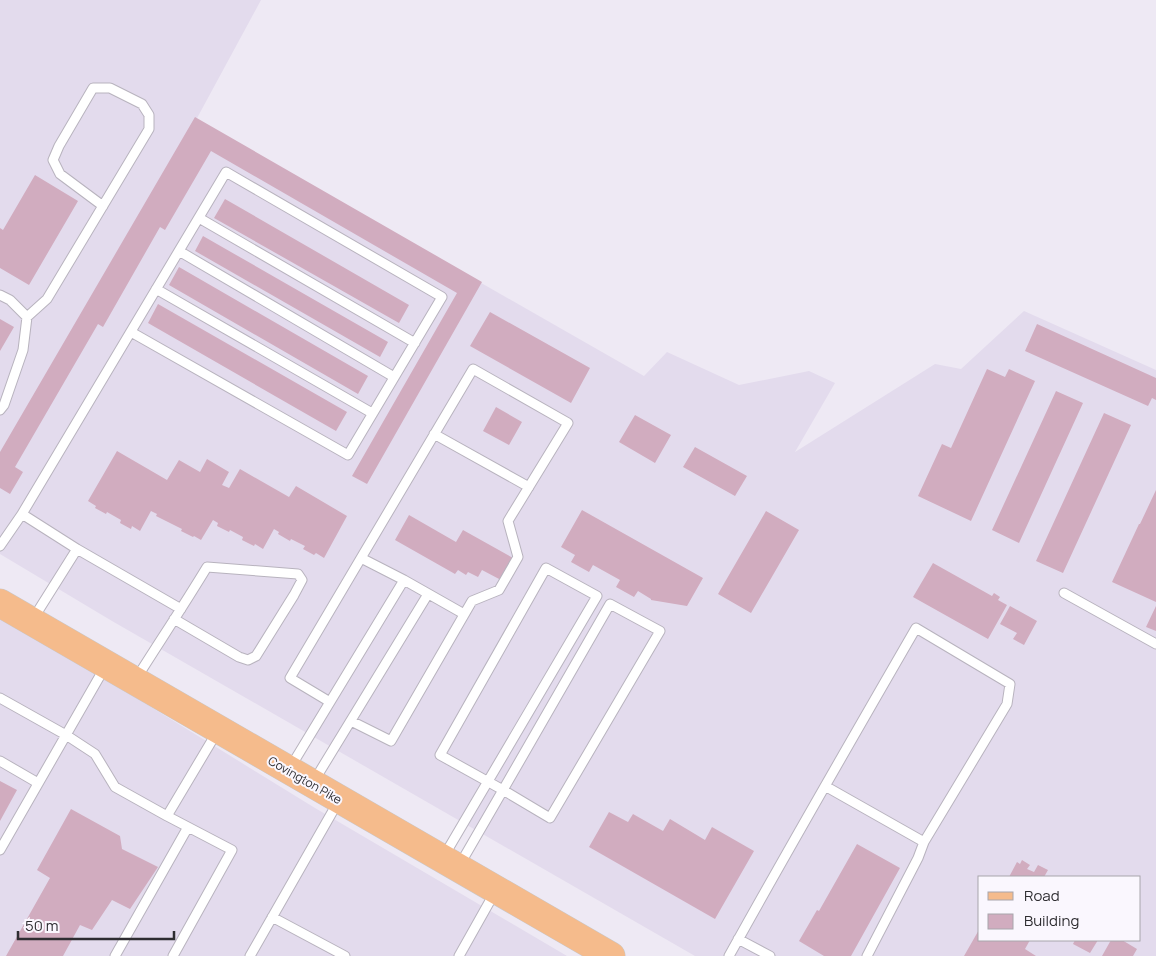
<svg xmlns="http://www.w3.org/2000/svg" width="1156" height="956" font-family="Manrope,sans-serif">
  <style>
    .built { fill: #e3dbed; fill-rule: evenodd }
    .building { fill: #d1acbf }
    .lines { fill: none; stroke-linecap: round; stroke-linejoin: round }
    .lane-casing { stroke: #b8b3be; stroke-width: 11 }
    .primary-casing { stroke: #c9c8c9; stroke-width: 29 }
    .lane { stroke: #fff; stroke-width: 9 }
    .primary { stroke: #f5bb8c; stroke-width: 28 }
    .labels { text-anchor: middle; dominant-baseline: central; stroke-width: 4; stroke-linejoin: round; paint-order: stroke }
    .street-label { font-size: 12px; fill: #2e2d31; stroke: #faf7fe }
  </style>
  <rect width="100%" height="100%" fill="#eee9f4"/>
  <!-- built -->
  <path class="built" d="M 0,0 L 261,0 L 196,120 L 644,376 L 667,352 L 739,385 L 809,371 L 835,383 L 795,452 L 935,364 L 961,369 L 1024,311 L 1156,370 L 1156,956 L 695,956 L 112,621 L 0,554 ZM 980,877 L 1140,877 L 1140,940 L 980,940 Z
    M 0,614 L 315,808 L 567,956 L 0,956 Z"/>
  <!-- building -->
  <path class="building" d="M 195,117 L 482,282 L 367,484 L 352,476 L 457,293 L 211,151 L 165,230 L 160,227 L 103,327 L 98,324 L 15,467 L 23,472 L 10,494 L 0,488 L 0,452 Z
    M 35,175 L 78,201 L 29,285 L 0,268 L 0,228 L 3,230 Z
    M 225,199 L 409,305 L 399,323 L 214,218 Z
    M 203,236 L 388,342 L 380,357 L 195,251 Z
    M 179,267 L 368,376 L 358,394 L 169,285 Z
    M 158,304 L 347,412 L 336,431 L 148,323 Z
    M 490,312 L 590,368 L 571,403 L 470,346 Z
    M 0,319 L 14,327 L 0,351 Z
    M 1037,324 L 1156,378 L 1156,400 L 1152,398 L 1148,406 L 1025,351 Z
    M 987,369 L 1005,377 L 1009,369 L 1035,381 L 971,521 L 918,496 L 942,444 L 951,448 Z
    M 1056,391 L 1083,403 L 1019,543 L 992,530 Z
    M 496,407 L 522,422 L 509,445 L 483,431 Z
    M 1104,413 L 1131,425 L 1063,573 L 1036,561 Z
    M 635,415 L 671,435 L 655,463 L 619,442 Z
    M 695,447 L 747,476 L 735,496 L 683,467 Z
    M 117,451 L 167,480 L 179,460 L 200,472 L 207,459 L 229,472 L 222,485 L 229,488 L 240,469 L 289,497 L 296,486 L 347,516 L 324,558 L 316,553 L 314,555 L 303,549 L 305,546 L 291,539 L 290,541 L 278,534 L 279,532 L 274,529 L 263,549 L 255,544 L 254,546 L 242,540 L 243,537 L 230,530 L 229,532 L 217,526 L 218,523 L 213,520 L 201,540 L 194,536 L 193,537 L 181,531 L 182,529 L 156,516 L 157,514 L 151,511 L 140,531 L 132,526 L 131,529 L 120,523 L 121,520 L 107,512 L 106,514 L 95,508 L 96,506 L 88,501 Z
    M 1156,490 L 1156,602 L 1112,582 L 1139,524 L 1140,524 Z
    M 582,510 L 703,578 L 687,606 L 651,600 L 651,599 L 638,591 L 634,597 L 616,587 L 620,580 L 593,565 L 589,572 L 571,562 L 575,555 L 561,547 Z
    M 766,511 L 799,530 L 751,613 L 718,594 Z
    M 409,515 L 456,542 L 463,530 L 513,558 L 501,580 L 482,570 L 478,577 L 468,572 L 466,575 L 458,570 L 455,574 L 395,540 Z
    M 933,563 L 992,596 L 994,593 L 1000,597 L 998,600 L 1007,605 L 988,639 L 913,597 Z
    M 1010,606 L 1037,621 L 1024,645 L 1013,639 L 1017,633 L 1000,624 Z
    M 1156,606 L 1156,631 L 1146,627 Z
    M 0,781 L 17,790 L 0,821 Z
    M 71,809 L 120,836 L 122,849 L 158,867 L 130,909 L 112,900 L 92,930 L 80,925 L 63,956 L 6,956 L 50,878 L 37,870 Z
    M 609,812 L 628,822 L 633,814 L 663,831 L 670,819 L 705,840 L 712,827 L 754,851 L 715,919 L 589,847 Z
    M 857,844 L 900,868 L 851,956 L 824,956 L 799,941 L 817,910 L 819,911 Z
    M 1022,860 L 1030,865 L 1027,869 L 1034,872 L 1038,865 L 1048,870 L 1044,877 L 1009,877 L 1017,862 L 1020,864 Z
    M 980,928 L 980,940 L 1030,940 L 1025,949 L 1036,956 L 964,956 Z
    M 1075,940 L 1098,940 L 1090,953 L 1073,944 Z
    M 1111,940 L 1122,940 L 1137,949 L 1133,956 L 1102,956 Z"/>
  <g class="lines">
    <!-- lane casing -->
    <g class="lane-casing">
      <path id="lane" d="M 199,218 L 415,343
        M 179,251 L 394,377
        M 156,289 L 372,413
        M 0,295 L 10,300 L 27,317 L 23,350 L 4,405 L 0,410
        M 27,317 L 47,299 L 149,129 L 149,115 L 142,104 L 110,88 L 93,88 L 59,146 L 53,160 L 60,174 L 103,206
        M 434,434 L 529,487
        M 22,514 L 77,549 L 33,619
        M 0,546 L 22,514 L 226,172 L 442,297 L 348,455 L 131,332
        M 77,549 L 181,609
        M 1064,593 L 1156,644
        M 610,604 L 660,631 L 550,818 L 503,790 Z
        M 136,679 C 160,641 184,605 207,567 L 298,574 L 302,580 L 294,595 L 256,656 L 248,660 L 239,657 L 174,619
        M 0,698 L 66,735 L 95,754 L 115,787 L 167,816
        M 330,702 L 290,678 L 361,558
        M 351,721 L 391,741 L 472,601 L 499,590 L 518,557 L 508,521 L 568,423 L 473,369 L 361,558 L 404,580 L 464,614
        M 0,761 L 38,783
        M 290,768 L 404,580
        M 314,781 L 428,594
        M 0,850 L 105,667
        M 444,856 L 597,596 L 546,568 L 440,755 L 503,790 L 459,866
        M 272,917 L 345,956
        M 738,939 L 770,956
        M 115,956 L 188,827
        M 173,956 L 232,850 L 167,816 L 217,732
        M 250,956 L 338,802
        M 459,956 L 495,892
        M 729,956 C 790,846 853,737 916,628 L 1010,684 L 1007,704 L 924,842 L 825,786
        M 867,956 L 918,858 L 924,842"/>
    </g>
    <!-- primary casing -->
    <g class="primary-casing">
      <path id="primary" d="M 0,603 L 611,956"/>
    </g>
    <!-- lane -->
    <use href="#lane" class="lane"/>
    <!-- primary -->
    <use href="#primary" class="primary"/>
  </g>
  <g class="labels">
    <!-- street labels -->
    <g class="street-label">
      <text transform="translate(305 780) rotate(30)">Covington Pike</text>
    </g>
  </g>
  <!-- legend -->
  <rect x="978" y="876" width="162" height="65" fill="#faf7fe" stroke="#a8a6ac"/>
  <rect x="988" y="892" width="25" height="8" fill="#f5bb8c" stroke="#a8a6ac"/>
  <text x="1024" y="901" font-size="15" fill="#2e2d31">Road</text>
  <rect x="988" y="914" width="25" height="15" fill="#d1acbf" stroke="#a8a6ac"/>
  <text x="1024" y="926" font-size="15" fill="#2e2d31">Building</text>
  <!-- scale -->
  <path d="M18 931v8h156v-8" fill="none" stroke="#2e2d31" stroke-width="2.5"/>
  <text x="25" y="931" font-size="15" fill="#2e2d31" stroke="#faf7fe" stroke-width="4" paint-order="stroke">50 m</text>
</svg>
